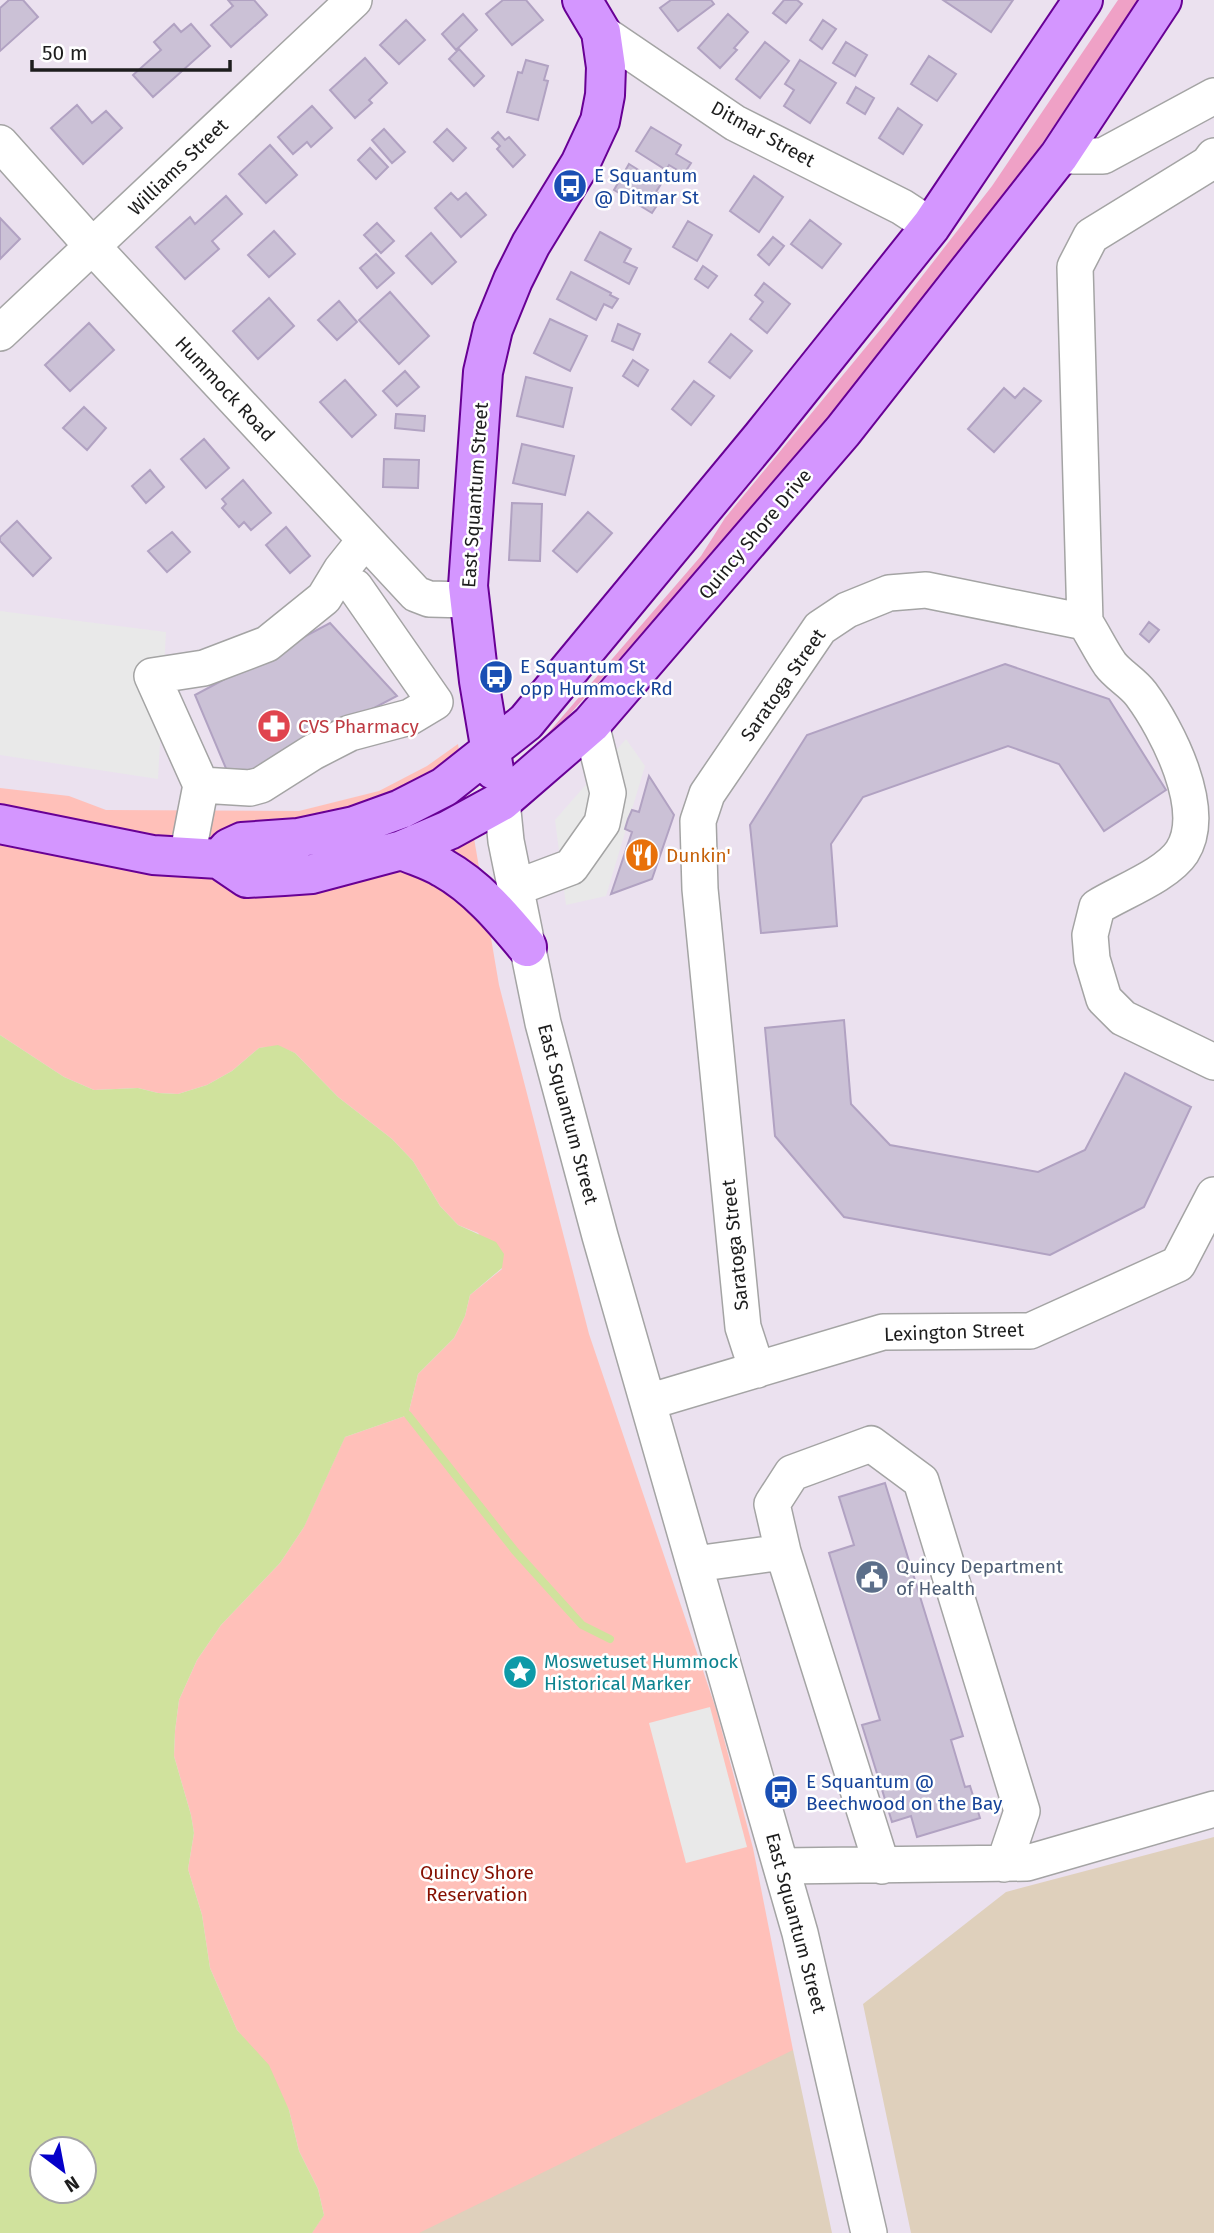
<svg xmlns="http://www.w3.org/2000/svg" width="1214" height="2233" font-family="'Fira Sans',sans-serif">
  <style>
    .grass { fill: #efa1c6 }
    .wetland { fill: #dfd0bc }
    .park { fill: #ffc0b9 }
    .parking { fill: #e9e9e9 }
    .water { fill: #d0e29d; fill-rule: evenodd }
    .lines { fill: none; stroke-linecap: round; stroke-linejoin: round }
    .stream { stroke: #d0e29d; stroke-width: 8 }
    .building { fill: #cbc1d6; stroke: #b1a2c2; stroke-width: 2 }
    .minor-casing { stroke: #a4a4a4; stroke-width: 38 }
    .major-casing { stroke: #680095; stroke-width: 42 }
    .minor { stroke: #fff; stroke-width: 35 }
    .major { stroke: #d496ff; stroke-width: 38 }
    .labels { text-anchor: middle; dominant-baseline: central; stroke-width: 5; stroke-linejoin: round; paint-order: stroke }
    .street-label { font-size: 19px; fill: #1d1d1d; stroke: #fff }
    .transit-label { font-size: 19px; fill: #164399; stroke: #fff; text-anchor: start }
    .health-label { font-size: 19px; fill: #be3a42; stroke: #fff; text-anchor: start }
    .food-label { font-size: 19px; fill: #c56008; stroke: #fff; text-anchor: start }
    .service-label { font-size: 19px; fill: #4e5e75; stroke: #fff; text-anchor: start }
    .culture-label { font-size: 19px; fill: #0d838f; stroke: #fff; text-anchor: start }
    .park-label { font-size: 19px; fill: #850f00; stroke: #fff }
  </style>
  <rect width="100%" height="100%" fill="#ebe1ef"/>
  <!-- grass -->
  <path class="grass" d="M 1118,0 L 1138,0 L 1007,196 L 785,473 L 545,742 L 543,739 L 701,556 L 725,518 L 885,324 L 992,186 Z"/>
  <!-- wetland -->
  <path class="wetland" d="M 345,1437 L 793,2050 L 832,2233 L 312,2233 L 324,2215 L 304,1527 Z
    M 1214,1837 L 1214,2233 L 911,2233 L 863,2004 L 1006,1892 Z"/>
  <!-- park -->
  <path class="park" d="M 458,744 L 499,985 L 589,1334 L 716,1709 L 753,1848 L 793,2050 L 419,2233 L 312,2233 L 324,2215 L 318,2189 L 299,2151 L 289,2110 L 252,2048 L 237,2030 L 210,1968 L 202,1915 L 188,1869 L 194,1833 L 191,1815 L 174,1756 L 175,1731 L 179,1700 L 197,1660 L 221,1625 L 280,1563 L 304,1527 L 345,1437 L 408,1415 L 418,1374 L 454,1338 L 465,1316 L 470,1295 L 502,1269 L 478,1233 L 458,1225 L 440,1206 L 413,1161 L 392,1139 L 338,1097 L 295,1053 L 278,1046 L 259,1048 L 232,1071 L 207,1085 L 178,1094 L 158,1093 L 138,1088 L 94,1090 L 64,1077 L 0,1035 L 0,788 L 69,796 L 106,810 L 299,811 L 379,791 L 427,766 Z"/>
  <!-- parking -->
  <path class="parking" d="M 0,611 L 166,632 L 158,779 L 0,755 Z
    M 626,739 L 645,766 L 606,896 L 566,905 L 555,820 Z
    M 710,1707 L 747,1847 L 686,1863 L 649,1723 Z"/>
  <!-- water -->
  <path class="water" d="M 0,1035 L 64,1077 L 94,1090 L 138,1088 L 158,1093 L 178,1094 L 207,1085 L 232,1071 L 259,1048 L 278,1045 L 295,1053 L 338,1097 L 392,1139 L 413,1161 L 440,1206 L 458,1225 L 496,1242 L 504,1254 L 502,1268 L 470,1295 L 465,1316 L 454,1338 L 418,1374 L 408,1415 L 345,1437 L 304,1527 L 280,1563 L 221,1625 L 197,1660 L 179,1700 L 175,1731 L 174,1756 L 191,1815 L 194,1833 L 188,1869 L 202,1915 L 210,1968 L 237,2030 L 269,2065 L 289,2110 L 299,2151 L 318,2189 L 324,2215 L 312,2233 L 0,2233 ZM 42,2149 L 84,2149 L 84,2191 L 42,2191 Z"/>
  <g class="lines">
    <!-- stream -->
    <path class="stream" d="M 408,1415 L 515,1551 L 582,1625 L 610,1639"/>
  </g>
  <!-- building -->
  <path class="building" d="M 9,0 L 23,0 L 38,17 L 0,51 L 0,8 Z
    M 228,0 L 254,0 L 267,15 L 231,47 L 211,25 L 233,6 Z
    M 503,0 L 526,0 L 543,20 L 512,45 L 486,14 Z
    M 671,0 L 711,0 L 714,4 L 678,31 L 660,8 Z
    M 784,0 L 797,0 L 802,4 L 786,23 L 773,13 Z
    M 943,0 L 1013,0 L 991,32 Z
    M 463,14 L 477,30 L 456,50 L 442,34 Z
    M 728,14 L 748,32 L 734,48 L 737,50 L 720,68 L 698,48 Z
    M 406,20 L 425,40 L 399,64 L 380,45 Z
    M 823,20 L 836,29 L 822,49 L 810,40 Z
    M 174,24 L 181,32 L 191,24 L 210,46 L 153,97 L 133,75 L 161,50 L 154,42 Z
    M 765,42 L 789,61 L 760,98 L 736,79 Z
    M 846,42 L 867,55 L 855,76 L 833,63 Z
    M 459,49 L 484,76 L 474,86 L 449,59 Z
    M 929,56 L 956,74 L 937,101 L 911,84 Z
    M 365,58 L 387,83 L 369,100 L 372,103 L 355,118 L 330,90 Z
    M 526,60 L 548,66 L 544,80 L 548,81 L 538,120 L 507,112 L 518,72 L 522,73 Z
    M 800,60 L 836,83 L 810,123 L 784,106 L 794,90 L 785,84 Z
    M 856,87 L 874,98 L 865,114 L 847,103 Z
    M 77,105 L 92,123 L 106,111 L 122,128 L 83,164 L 51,128 Z
    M 312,106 L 332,128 L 311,147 L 307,142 L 293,154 L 278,137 Z
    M 898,108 L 922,125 L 903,154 L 879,138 Z
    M 651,127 L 681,145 L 676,154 L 691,163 L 684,174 L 669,165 L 666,170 L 636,151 Z
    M 384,129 L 405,152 L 392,163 L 372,140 Z
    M 447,129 L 466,148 L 453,161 L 434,142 Z
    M 498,132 L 505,140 L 509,137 L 525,155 L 513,167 L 497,149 L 500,146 L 492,138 Z
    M 270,145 L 297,175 L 266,203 L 239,174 Z
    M 370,148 L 388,167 L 376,179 L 358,160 Z
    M 629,164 L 661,184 L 656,192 L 663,196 L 652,213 L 614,190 Z
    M 754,176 L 783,197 L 759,232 L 730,211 Z
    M 451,193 L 458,200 L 466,193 L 486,215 L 461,237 L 435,208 Z
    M 226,196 L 242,214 L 212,241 L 219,249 L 185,279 L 156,247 L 190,217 L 195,224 Z
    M 0,218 L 20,239 L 0,259 Z
    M 810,220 L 841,244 L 822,268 L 791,244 Z
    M 688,221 L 712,235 L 697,261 L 673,247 Z
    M 377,223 L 394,241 L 381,253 L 364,235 Z
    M 274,231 L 295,254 L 269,277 L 248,255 Z
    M 600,232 L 631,249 L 624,262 L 637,268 L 629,284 L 585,260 Z
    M 431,233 L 456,262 L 432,284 L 406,256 Z
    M 773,237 L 784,246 L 769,265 L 758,255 Z
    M 376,254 L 394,273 L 377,288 L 360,268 Z
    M 703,266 L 717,276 L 708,288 L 695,279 Z
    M 571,272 L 611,293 L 610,295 L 618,299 L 612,308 L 604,304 L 596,320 L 557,299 Z
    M 764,283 L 790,304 L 767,333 L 750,319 L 763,302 L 755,295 Z
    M 390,292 L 429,336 L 399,364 L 359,320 Z
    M 269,298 L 294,326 L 258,359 L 233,331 Z
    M 339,301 L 357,322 L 337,340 L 318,320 Z
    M 550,319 L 587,336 L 570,371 L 534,353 Z
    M 89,323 L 114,350 L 70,391 L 45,365 Z
    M 618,324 L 640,334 L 633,350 L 612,341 Z
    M 731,334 L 752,351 L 730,378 L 709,362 Z
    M 633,360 L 648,370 L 638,386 L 623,376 Z
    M 405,371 L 419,387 L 397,406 L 383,391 Z
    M 526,377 L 572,388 L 563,427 L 517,416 Z
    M 345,380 L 376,415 L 352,437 L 320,402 Z
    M 694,381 L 714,396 L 691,425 L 672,409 Z
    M 1004,388 L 1015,398 L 1024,388 L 1041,401 L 994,452 L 968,429 Z
    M 84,407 L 106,428 L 87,450 L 63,428 Z
    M 396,414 L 425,416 L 424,431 L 395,428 Z
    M 204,439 L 229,468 L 206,488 L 181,459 Z
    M 522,444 L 574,456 L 565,495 L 513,483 Z
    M 384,459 L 419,460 L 418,488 L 383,487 Z
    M 150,470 L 164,487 L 146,503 L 132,486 Z
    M 243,480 L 271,513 L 251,530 L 244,522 L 239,527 L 222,508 L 226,504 L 222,499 Z
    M 512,503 L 542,504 L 540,561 L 509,560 Z
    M 588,512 L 612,533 L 577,572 L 553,551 Z
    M 17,521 L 51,558 L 33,576 L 0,541 L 0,537 Z
    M 286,527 L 310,556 L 290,573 L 266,545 Z
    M 172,532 L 190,552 L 167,572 L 148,551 Z
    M 1149,622 L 1159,630 L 1149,642 L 1140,634 Z
    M 330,623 L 397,696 L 280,757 L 233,785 L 195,695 Z
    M 1005,664 L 1109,699 L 1166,790 L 1104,831 L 1059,764 L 1008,746 L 863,797 L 831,844 L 837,926 L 761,933 L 750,825 L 807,735 Z
    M 649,776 L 674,815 L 652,879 L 611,894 L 632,832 L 625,829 L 628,819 L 632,810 L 639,812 Z
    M 844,1020 L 851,1104 L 890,1145 L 1038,1172 L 1085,1150 L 1125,1073 L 1191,1107 L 1144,1207 L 1050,1255 L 844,1217 L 775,1136 L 765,1028 Z
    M 885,1483 L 963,1736 L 951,1740 L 965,1787 L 970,1786 L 980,1818 L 917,1837 L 911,1816 L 892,1822 L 862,1725 L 880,1720 L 829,1553 L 854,1545 L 839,1497 Z"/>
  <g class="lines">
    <!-- minor casing -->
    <g class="minor-casing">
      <path id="minor" d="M 601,32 L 735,123 L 902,207 L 931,226
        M 0,143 L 93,247 L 416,594 L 429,599 L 469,600
        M 1059,156 L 1103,156 L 1214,96
        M 1214,156 L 1208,164 L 1091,236 L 1075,267 L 1085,622 C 1094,636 1101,651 1110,664 C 1118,675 1132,682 1141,694 C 1167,729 1209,810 1182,852 C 1167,875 1121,892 1097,907 L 1090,935 L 1092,959 L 1104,999 L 1123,1018 L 1214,1062
        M 0,333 L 354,0
        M 201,785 L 250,788 L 261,785 L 313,752 L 350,733 L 410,717 L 435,702 L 355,587
        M 502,801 L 506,841 L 543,1023 L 600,1236 L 800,1933 L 869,2233
        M 187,857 L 201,785 L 152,676 L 204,668 L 267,644 L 324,598 L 341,570 L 365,540
        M 515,888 L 571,867 L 602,823 L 608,793 L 591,724
        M 757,1370 L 743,1327 L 700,889 L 698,821 L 707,794 L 820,628 L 847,610 L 889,593 L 926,590 L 1085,622
        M 648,1402 L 883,1332 L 1030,1331 L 1178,1264 L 1214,1195
        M 695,1564 L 783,1552
        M 782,1866 L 1027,1863 L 1214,1809
        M 882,1866 L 783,1552 L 772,1504 L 792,1473 L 871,1444 L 921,1481 L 1022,1811 L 1004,1864"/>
    </g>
    <!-- major casing -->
    <g class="major-casing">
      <path id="major" d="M 494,770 L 479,681 L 468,586 L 483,372 L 493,329 L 513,280 L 531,244 L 580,164 L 600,121 L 605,95 L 606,67 L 601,32 L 582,0
        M 0,824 L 153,855 L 219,859 L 247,878 L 284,876 L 312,874 L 402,850 L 449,830 L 502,801 L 591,724 L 843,431 L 1059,156 L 1162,0
        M 402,850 C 415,856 430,860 443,868 C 477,887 502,917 527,947
        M 219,859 L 229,848 L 242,842 L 298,838 L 354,826 L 401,809 L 444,787 L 526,722 L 762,437 L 931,226 L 1083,0"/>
    </g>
    <!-- minor -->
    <use href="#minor" class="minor"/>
    <!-- major -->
    <use href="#major" class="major"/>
  </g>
  <!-- icons -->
  <defs>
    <g id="bus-disc" transform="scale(1.75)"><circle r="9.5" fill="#1a4fb4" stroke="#fff"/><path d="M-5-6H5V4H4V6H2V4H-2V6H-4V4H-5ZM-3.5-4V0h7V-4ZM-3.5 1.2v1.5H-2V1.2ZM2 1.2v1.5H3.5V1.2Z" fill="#fff"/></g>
    <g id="pharmacy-disc" transform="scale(1.75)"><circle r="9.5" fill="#e0444e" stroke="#fff"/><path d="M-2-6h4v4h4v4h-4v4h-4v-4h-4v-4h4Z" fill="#fff"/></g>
    <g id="restaurant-disc" transform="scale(1.75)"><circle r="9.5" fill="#e8710a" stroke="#fff"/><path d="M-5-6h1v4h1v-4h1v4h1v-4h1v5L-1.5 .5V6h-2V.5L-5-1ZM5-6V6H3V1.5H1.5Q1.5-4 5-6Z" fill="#fff"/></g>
    <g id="civic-disc" transform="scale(1.75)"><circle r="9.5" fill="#5c6f8a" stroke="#fff"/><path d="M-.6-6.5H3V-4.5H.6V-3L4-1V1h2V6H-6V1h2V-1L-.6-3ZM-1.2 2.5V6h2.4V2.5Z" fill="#fff"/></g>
    <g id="sight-disc" transform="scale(1.75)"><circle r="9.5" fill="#0f9aa8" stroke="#fff"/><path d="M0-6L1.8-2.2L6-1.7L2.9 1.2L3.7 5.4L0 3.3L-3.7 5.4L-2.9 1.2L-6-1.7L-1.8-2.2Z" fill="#fff"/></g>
  </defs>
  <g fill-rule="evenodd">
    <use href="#bus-disc" x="570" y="186"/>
    <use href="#bus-disc" x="496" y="677"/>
    <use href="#pharmacy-disc" x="274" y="726"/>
    <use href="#restaurant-disc" x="642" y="855"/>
    <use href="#civic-disc" x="872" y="1577"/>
    <use href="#sight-disc" x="520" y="1672"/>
    <use href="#bus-disc" x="781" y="1792"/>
  </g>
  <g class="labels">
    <!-- street labels -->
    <g class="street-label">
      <text transform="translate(763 134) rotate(29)">Ditmar Street</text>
      <text transform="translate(178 167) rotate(-44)">Williams Street</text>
      <text transform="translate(225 389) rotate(47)">Hummock Road</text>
      <text transform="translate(475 495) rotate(-86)">East Squantum Street</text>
      <text transform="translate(755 534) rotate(-50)">Quincy Shore Drive</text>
      <text transform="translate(783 685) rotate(-55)">Saratoga Street</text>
      <text transform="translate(568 1114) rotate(75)">East Squantum Street</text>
      <text transform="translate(735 1245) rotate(-96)">Saratoga Street</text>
      <text transform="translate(954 1332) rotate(-2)">Lexington Street</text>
      <text transform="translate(796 1923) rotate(75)">East Squantum Street</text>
    </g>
    <!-- transit labels -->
    <g class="transit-label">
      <text x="594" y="175">E Squantum<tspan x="594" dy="22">@ Ditmar St</tspan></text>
      <text x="520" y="666">E Squantum St<tspan x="520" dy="22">opp Hummock Rd</tspan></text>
      <text x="806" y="1781">E Squantum @<tspan x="806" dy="22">Beechwood on the Bay</tspan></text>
    </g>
    <!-- health labels -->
    <g class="health-label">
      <text x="298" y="726">CVS Pharmacy</text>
    </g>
    <!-- food labels -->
    <g class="food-label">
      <text x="666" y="855">Dunkin'</text>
    </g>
    <!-- service labels -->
    <g class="service-label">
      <text x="896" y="1566">Quincy Department<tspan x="896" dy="22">of Health</tspan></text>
    </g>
    <!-- culture labels -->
    <g class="culture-label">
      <text x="544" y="1661">Moswetuset Hummock<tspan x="544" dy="22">Historical Marker</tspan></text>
    </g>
    <!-- park labels -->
    <g class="park-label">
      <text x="477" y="1872">Quincy Shore<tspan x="477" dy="22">Reservation</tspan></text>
    </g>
  </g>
  <!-- north arrow -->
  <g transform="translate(63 2170) rotate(148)"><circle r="33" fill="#ffffff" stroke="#a5a5a5" stroke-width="2"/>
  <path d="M0-5L12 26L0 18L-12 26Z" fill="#0500c9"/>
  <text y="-10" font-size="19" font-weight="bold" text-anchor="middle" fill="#1d1d1d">N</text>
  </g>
  <!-- scale -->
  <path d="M32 60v10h198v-10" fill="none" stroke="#1d1d1d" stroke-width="3.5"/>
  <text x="42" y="60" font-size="21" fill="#1d1d1d" stroke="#ffffff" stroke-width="5" paint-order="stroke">50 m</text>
</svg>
